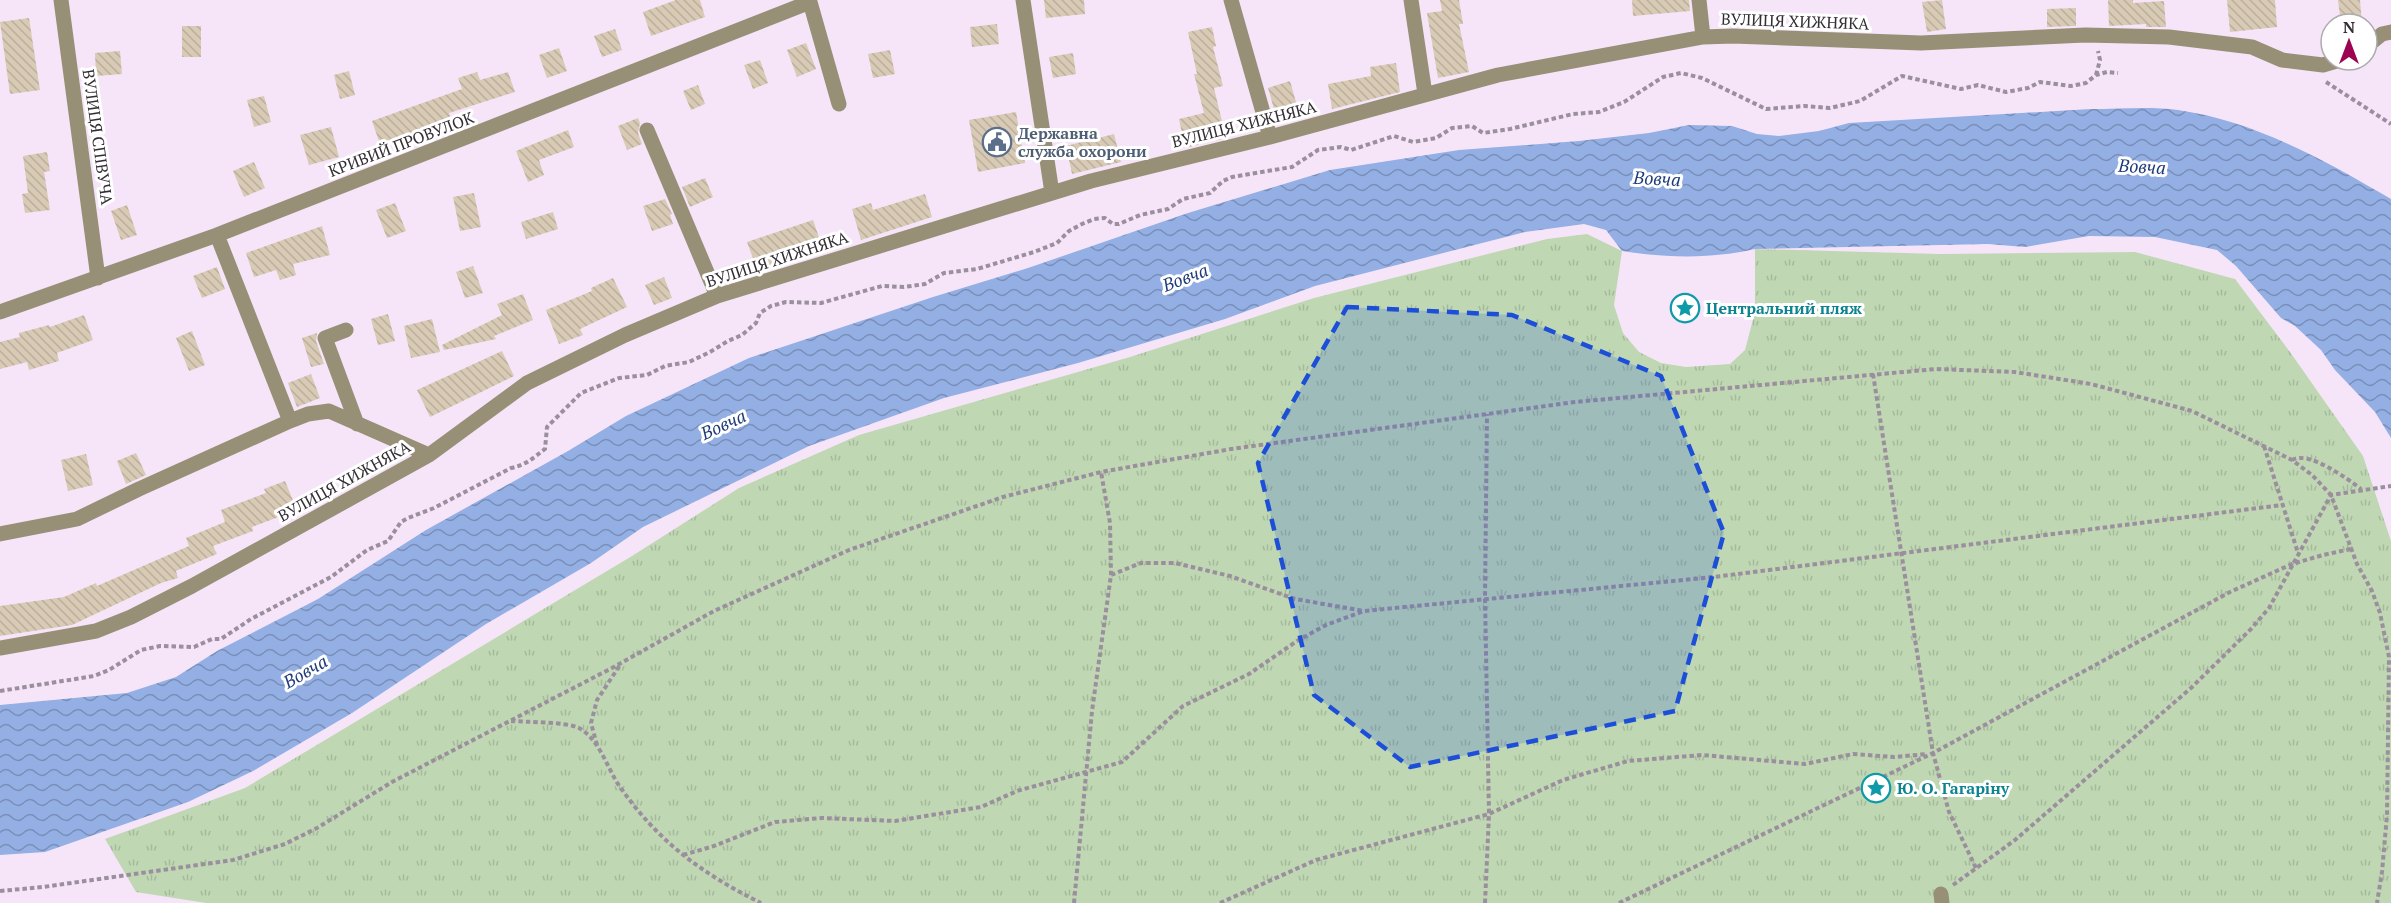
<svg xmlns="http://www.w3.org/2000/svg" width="2391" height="903" font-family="'PT Serif',serif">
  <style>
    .grass { fill: url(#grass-tufts) }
    .water { fill: url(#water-waves) }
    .building { fill: url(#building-back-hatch) }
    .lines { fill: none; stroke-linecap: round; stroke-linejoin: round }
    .path { stroke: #9b8f9d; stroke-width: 4; stroke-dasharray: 4.5 3; stroke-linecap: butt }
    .minor { stroke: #989076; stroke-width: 15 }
    .marked { fill: #1d4ed8; fill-opacity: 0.2; stroke: #1d4ed8; stroke-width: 4.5; stroke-dasharray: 12 8; stroke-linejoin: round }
    .labels { text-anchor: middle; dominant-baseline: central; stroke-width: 6; stroke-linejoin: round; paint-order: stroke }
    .street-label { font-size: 16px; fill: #332d34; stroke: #fff }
    .service-label { font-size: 16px; font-weight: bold; fill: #4e5e75; stroke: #fff; text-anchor: start }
    .culture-label { font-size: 16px; font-weight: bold; fill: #0d838f; stroke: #fff; text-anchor: start }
    .water-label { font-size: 18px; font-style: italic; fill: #1e3b7a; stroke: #fff }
  </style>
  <defs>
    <pattern id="grass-tufts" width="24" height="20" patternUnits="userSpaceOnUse" patternTransform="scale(1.5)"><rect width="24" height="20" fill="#bfd8b3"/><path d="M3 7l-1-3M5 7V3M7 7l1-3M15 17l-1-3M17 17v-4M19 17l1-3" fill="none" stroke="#a5ba9b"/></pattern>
    <pattern id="water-waves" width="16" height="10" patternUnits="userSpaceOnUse" patternTransform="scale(1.5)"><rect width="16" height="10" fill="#93afe4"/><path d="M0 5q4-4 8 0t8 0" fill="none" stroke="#798fba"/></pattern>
    <pattern id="building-back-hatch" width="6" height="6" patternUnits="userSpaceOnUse" patternTransform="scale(1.5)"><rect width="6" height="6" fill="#d8cab5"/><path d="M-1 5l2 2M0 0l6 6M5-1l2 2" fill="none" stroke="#baae9c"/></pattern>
  </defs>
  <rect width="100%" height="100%" fill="#f6e5f9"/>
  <!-- grass -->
  <path class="grass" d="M 1587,234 L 1622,251 L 1614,305 L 1623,333 L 1639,352 L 1661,363 L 1686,367 L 1730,364 L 1745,350 L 1755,312 L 1755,249 L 1940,254 L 2135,252 L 2235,279 L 2290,352 L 2363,456 L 2391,541 L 2391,903 L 206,903 L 136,892 L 105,839 L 245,788 L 632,556 L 739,488 L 859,435 L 1130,357 L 1314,298 L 1547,239 Z"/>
  <!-- water -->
  <path class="water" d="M 2091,109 C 2119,109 2150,106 2178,110 C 2255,121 2324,160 2391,199 L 2391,438 L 2375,412 L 2335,370 L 2321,350 L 2295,326 L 2281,318 L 2236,266 L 2217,250 L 2155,237 L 2089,236 L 2025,247 L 1988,244 L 1755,249 C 1711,259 1667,258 1622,251 L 1606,230 L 1584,224 L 1525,232 L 1315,286 L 1225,319 L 1078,363 L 944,398 L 809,446 L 643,527 L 591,563 L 486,624 L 352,713 L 253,771 L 188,802 L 45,852 L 0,855 L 0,705 L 127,693 L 176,677 L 217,651 L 318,599 L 426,530 L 568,451 L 626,416 L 749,358 L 933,297 L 1028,268 L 1188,213 L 1330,170 L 1459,150 L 1579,141 L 1649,133 L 1689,125 L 1732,126 L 1757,134 L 1779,136 L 1819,131 L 1849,123 Z"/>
  <!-- building -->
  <path class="building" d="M 676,0 L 700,0 L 705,17 L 651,36 L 643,12 Z
    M 1044,0 L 1084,0 L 1085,14 L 1046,18 Z
    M 1440,0 L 1459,0 L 1463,24 L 1459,24 L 1469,72 L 1438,78 L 1427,13 L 1442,11 Z
    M 1632,0 L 1689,0 L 1690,11 L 1633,16 Z
    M 1942,0 L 1946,29 L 1927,32 L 1922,2 Z
    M 2108,0 L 2133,0 L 2133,3 L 2164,1 L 2166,27 L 2146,27 L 2146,24 L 2109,26 Z
    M 2227,0 L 2275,0 L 2277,27 L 2230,32 Z
    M 2338,0 L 2360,0 L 2362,24 L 2341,24 Z
    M 2076,8 L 2076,26 L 2047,27 L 2047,9 Z
    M 29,18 L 40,90 L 10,94 L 0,22 Z
    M 997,24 L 999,44 L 972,47 L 970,27 Z
    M 182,26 L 201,26 L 201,57 L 182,57 Z
    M 1212,27 L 1216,46 L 1213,47 L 1223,86 L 1214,88 L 1226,138 L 1185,148 L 1179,119 L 1204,113 L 1194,74 L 1197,74 L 1188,32 Z
    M 615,29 L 622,50 L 602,57 L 594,36 Z
    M 806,43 L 816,69 L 797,77 L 787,50 Z
    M 559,48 L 567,71 L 547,78 L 539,55 Z
    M 890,50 L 895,74 L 873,78 L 868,54 Z
    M 120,51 L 122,74 L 96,76 L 95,53 Z
    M 1073,53 L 1076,74 L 1053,78 L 1049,57 Z
    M 760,60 L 768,83 L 753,89 L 744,65 Z
    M 1396,63 L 1400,92 L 1332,109 L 1328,84 L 1371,76 L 1370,67 Z
    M 349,71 L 355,95 L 340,99 L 334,75 Z
    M 477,72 L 480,80 L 508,72 L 515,92 L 449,113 L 451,119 L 380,144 L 372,121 L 462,89 L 458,78 Z
    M 1290,81 L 1298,109 L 1276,116 L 1268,88 Z
    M 698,85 L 705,104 L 691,110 L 683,91 Z
    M 264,96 L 271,122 L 254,127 L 247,100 Z
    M 1016,112 L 1025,163 L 978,172 L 969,120 Z
    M 638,118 L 640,123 L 638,133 L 642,144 L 627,150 L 618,126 Z
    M 331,127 L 339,157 L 309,165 L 300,135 Z
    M 568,130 L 574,147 L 539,160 L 544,175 L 528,182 L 516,151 Z
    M 1114,134 L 1121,162 L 1072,174 L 1066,146 Z
    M 47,152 L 50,171 L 44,172 L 50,210 L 25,213 L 22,194 L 28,193 L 23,156 Z
    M 254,162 L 265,188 L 244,197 L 233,171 Z
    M 705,178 L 713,197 L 690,207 L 682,187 Z
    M 474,193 L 481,227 L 460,231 L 453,197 Z
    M 925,194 L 932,217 L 861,240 L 852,209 L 871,203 L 873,210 Z
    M 665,199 L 672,214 L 670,215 L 673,224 L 652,231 L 643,206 Z
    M 395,203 L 406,231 L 387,238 L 376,210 Z
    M 127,205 L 137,235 L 121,240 L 111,211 Z
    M 553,212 L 558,229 L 526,239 L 521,222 Z
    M 813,220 L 823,249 L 757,269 L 747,242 Z
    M 322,226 L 330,255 L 293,264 L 296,275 L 280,280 L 276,270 L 254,277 L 246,253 Z
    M 473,266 L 483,293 L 465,298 L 456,272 Z
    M 217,267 L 225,289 L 202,298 L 193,276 Z
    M 664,277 L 672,298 L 654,305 L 645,285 Z
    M 613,278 L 627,307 L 580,329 L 583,335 L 559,344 L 546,310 L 592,291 L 591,288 Z
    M 523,294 L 533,320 L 494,336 L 496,339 L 444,350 L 442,345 L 502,315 L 497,304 Z
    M 388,314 L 395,341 L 378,345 L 371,319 Z
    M 84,315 L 93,340 L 57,353 L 59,361 L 29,370 L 27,362 L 0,369 L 0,342 L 20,337 L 19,333 L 49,325 L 50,327 Z
    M 432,319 L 440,352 L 411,358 L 404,326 Z
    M 192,331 L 205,365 L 189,371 L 176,338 Z
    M 317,333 L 316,341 L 324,364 L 311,367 L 302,338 Z
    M 502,351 L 514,376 L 430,417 L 417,390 Z
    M 311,374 L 320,398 L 297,407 L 288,383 Z
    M 136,453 L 146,475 L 126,484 L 117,461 Z
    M 86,454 L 93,485 L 68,491 L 61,460 Z
    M 285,481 L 297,510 L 252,527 L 253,531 L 213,546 L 217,554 L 176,571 L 178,578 L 161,583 L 72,625 L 0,636 L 0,606 L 64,597 L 96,583 L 97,586 L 189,546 L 186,538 L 225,522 L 221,510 L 266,493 L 264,489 Z"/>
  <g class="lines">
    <!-- path -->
    <path class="path" d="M 2096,75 L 2100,60 L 2098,51
      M 2326,82 L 2391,124
      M 1873,374 L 1933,753 L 1949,812 L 1976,868
      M 2264,446 L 2298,553
      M 2292,460 C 2308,450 2348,479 2361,489
      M 1111,575 L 1141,563 L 1175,563 L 1230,576 L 1295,599 L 1364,611
      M 0,691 L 94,676 L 109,670 L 141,650 L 160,646 L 194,647 L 212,639 L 221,639 L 251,619 L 331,577 L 367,550 L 388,541 L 401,522 L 408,518 L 434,508 L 511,468 C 526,465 533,458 545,449 L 547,427 L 581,393 L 619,378 L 647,375 L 665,366 L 689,362 L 710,352 L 728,341 L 742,335 L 756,323 L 760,313 L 771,306 L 786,302 L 821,303 L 882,286 L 904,287 L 925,284 L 944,273 L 977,269 L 1034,252 L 1057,243 L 1069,231 L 1082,224 L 1094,219 L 1105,218 L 1113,224 L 1119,224 L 1140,215 L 1168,209 L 1183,199 L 1210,193 L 1223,181 L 1232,177 L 1292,167 L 1318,150 L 1341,147 L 1351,150 L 1394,136 L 1413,142 L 1436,138 L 1452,128 L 1472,126 L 1483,133 L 1510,129 L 1573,114 L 1599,112 L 1624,102 L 1663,77 L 1681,73 L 1702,78 L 1766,109 L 1804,106 L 1830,108 L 1860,101 L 1902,76 L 1961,89 L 1978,85 L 2006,92 L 2028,88 L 2040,82 L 2071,86 L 2086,83 L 2096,75 L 2107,72 L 2118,73
      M 511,721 C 526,722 568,722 579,728 C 599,739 607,767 618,784 C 657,841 701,873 761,903
      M 597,745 L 591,723 L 597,700 L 620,665
      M 683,855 L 714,846 L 775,822 L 822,818 L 895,821 L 981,807 L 1017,791 L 1122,762 L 1183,706 L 1249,674 L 1297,641 L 1326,625 L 1364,611 L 1714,577 L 2282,505
      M 1953,885 L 2015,840 L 2191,688 L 2251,629 L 2269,608 L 2331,495 L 2391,486
      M 0,891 L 43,887 L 233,860 L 285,844 L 317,828 L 392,782 L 612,668 L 714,611 L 849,550 L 1003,497 L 1101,472 L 1231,449 L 1575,402 L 1936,369 L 2015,372 L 2091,384 L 2192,411 L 2292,460 L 2312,475 L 2331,495 L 2357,564 L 2372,591 L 2380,613 L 2389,657 L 2387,815 L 2382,872 L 2377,903
      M 1074,903 L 1092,711 L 1111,575 L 1110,523 L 1101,472
      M 1220,903 L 1316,860 L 1489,814 L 1563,780 L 1628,761 L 1702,755 L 1805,764 L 1853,754 L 1894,757 L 1927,754
      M 1485,903 L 1489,814 L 1485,598 L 1487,414
      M 1619,903 L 1933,753 L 2230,592 L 2292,564 L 2323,555 L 2351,549"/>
    <!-- minor -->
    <path class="minor" d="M 61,0 L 98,278
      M 1023,0 L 1052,193
      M 1231,0 L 1270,137
      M 1411,0 L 1425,94
      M 1699,0 L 1703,37
      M 810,2 L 839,104
      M 2367,46 L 2382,34 L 2391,32
      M 647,130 L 717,296
      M 0,312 L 217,235 L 810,2 L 809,0
      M 346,330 L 325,338 L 357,424
      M 290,421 L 308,414 L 329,411 L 429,455
      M 0,534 L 77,519 L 139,489 L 290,421 L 217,235
      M 0,648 L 96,631 L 131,617 L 192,586 L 429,455 L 527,383 L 625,335 L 717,296 L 1091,181 L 1270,137 L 1498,75 L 1703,37 L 1733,36 L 1921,43 L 2085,35 L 2169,37 L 2252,47 L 2282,60 L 2323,65 L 2340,60
      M 1941,894 L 1942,903"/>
  </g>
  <!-- marked area -->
  <path class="marked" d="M 1347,307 L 1512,315 L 1661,376 L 1724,533 L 1675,711 L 1410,767 L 1314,695 L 1258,463 Z"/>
  <!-- icons -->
  <defs>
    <g id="civic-ring" transform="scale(1.5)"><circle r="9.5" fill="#fff" stroke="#5c6f8a" stroke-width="1.5"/><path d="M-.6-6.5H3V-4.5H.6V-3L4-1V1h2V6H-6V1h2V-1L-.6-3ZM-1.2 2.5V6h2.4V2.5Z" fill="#5c6f8a"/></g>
    <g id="sight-ring" transform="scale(1.5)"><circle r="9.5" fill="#fff" stroke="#0f9aa8" stroke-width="1.5"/><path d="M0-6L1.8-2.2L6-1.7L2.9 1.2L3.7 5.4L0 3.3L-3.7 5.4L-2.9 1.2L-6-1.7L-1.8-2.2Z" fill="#0f9aa8"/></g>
  </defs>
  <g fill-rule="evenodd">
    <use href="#civic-ring" x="997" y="142"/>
    <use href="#sight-ring" x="1685" y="308"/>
    <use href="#sight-ring" x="1876" y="788"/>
  </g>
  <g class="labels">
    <!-- street labels -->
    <g class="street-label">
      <text transform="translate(1795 21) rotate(2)">ВУЛИЦЯ ХИЖНЯКА</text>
      <text transform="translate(1244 124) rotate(-14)">ВУЛИЦЯ ХИЖНЯКА</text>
      <text transform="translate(98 137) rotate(82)">ВУЛИЦЯ СПІВУЧА</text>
      <text transform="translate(401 144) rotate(-21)">КРИВИЙ ПРОВУЛОК</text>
      <text transform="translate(777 259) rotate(-18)">ВУЛИЦЯ ХИЖНЯКА</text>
      <text transform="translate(344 481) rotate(-29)">ВУЛИЦЯ ХИЖНЯКА</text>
    </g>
    <!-- service labels -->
    <g class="service-label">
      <text x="1018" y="133">Державна<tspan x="1018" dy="18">служба охорони</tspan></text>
    </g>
    <!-- culture labels -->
    <g class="culture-label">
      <text x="1706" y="308">Центральний пляж</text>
      <text x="1897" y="788">Ю. О. Гагаріну</text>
    </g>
    <!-- water labels -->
    <g class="water-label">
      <text transform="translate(2142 166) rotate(3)">Вовча</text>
      <text transform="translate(1657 178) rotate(3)">Вовча</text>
      <text transform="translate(1185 277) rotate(-21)">Вовча</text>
      <text transform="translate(723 424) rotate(-25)">Вовча</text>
      <text transform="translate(305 671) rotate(-30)">Вовча</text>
    </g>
  </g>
  <!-- north arrow -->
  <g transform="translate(2349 42)"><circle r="28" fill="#ffffff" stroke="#adabae" stroke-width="1.5"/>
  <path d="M0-4.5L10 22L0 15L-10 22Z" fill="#9c0451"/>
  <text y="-9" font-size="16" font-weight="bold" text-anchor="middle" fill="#332d34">N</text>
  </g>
</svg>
